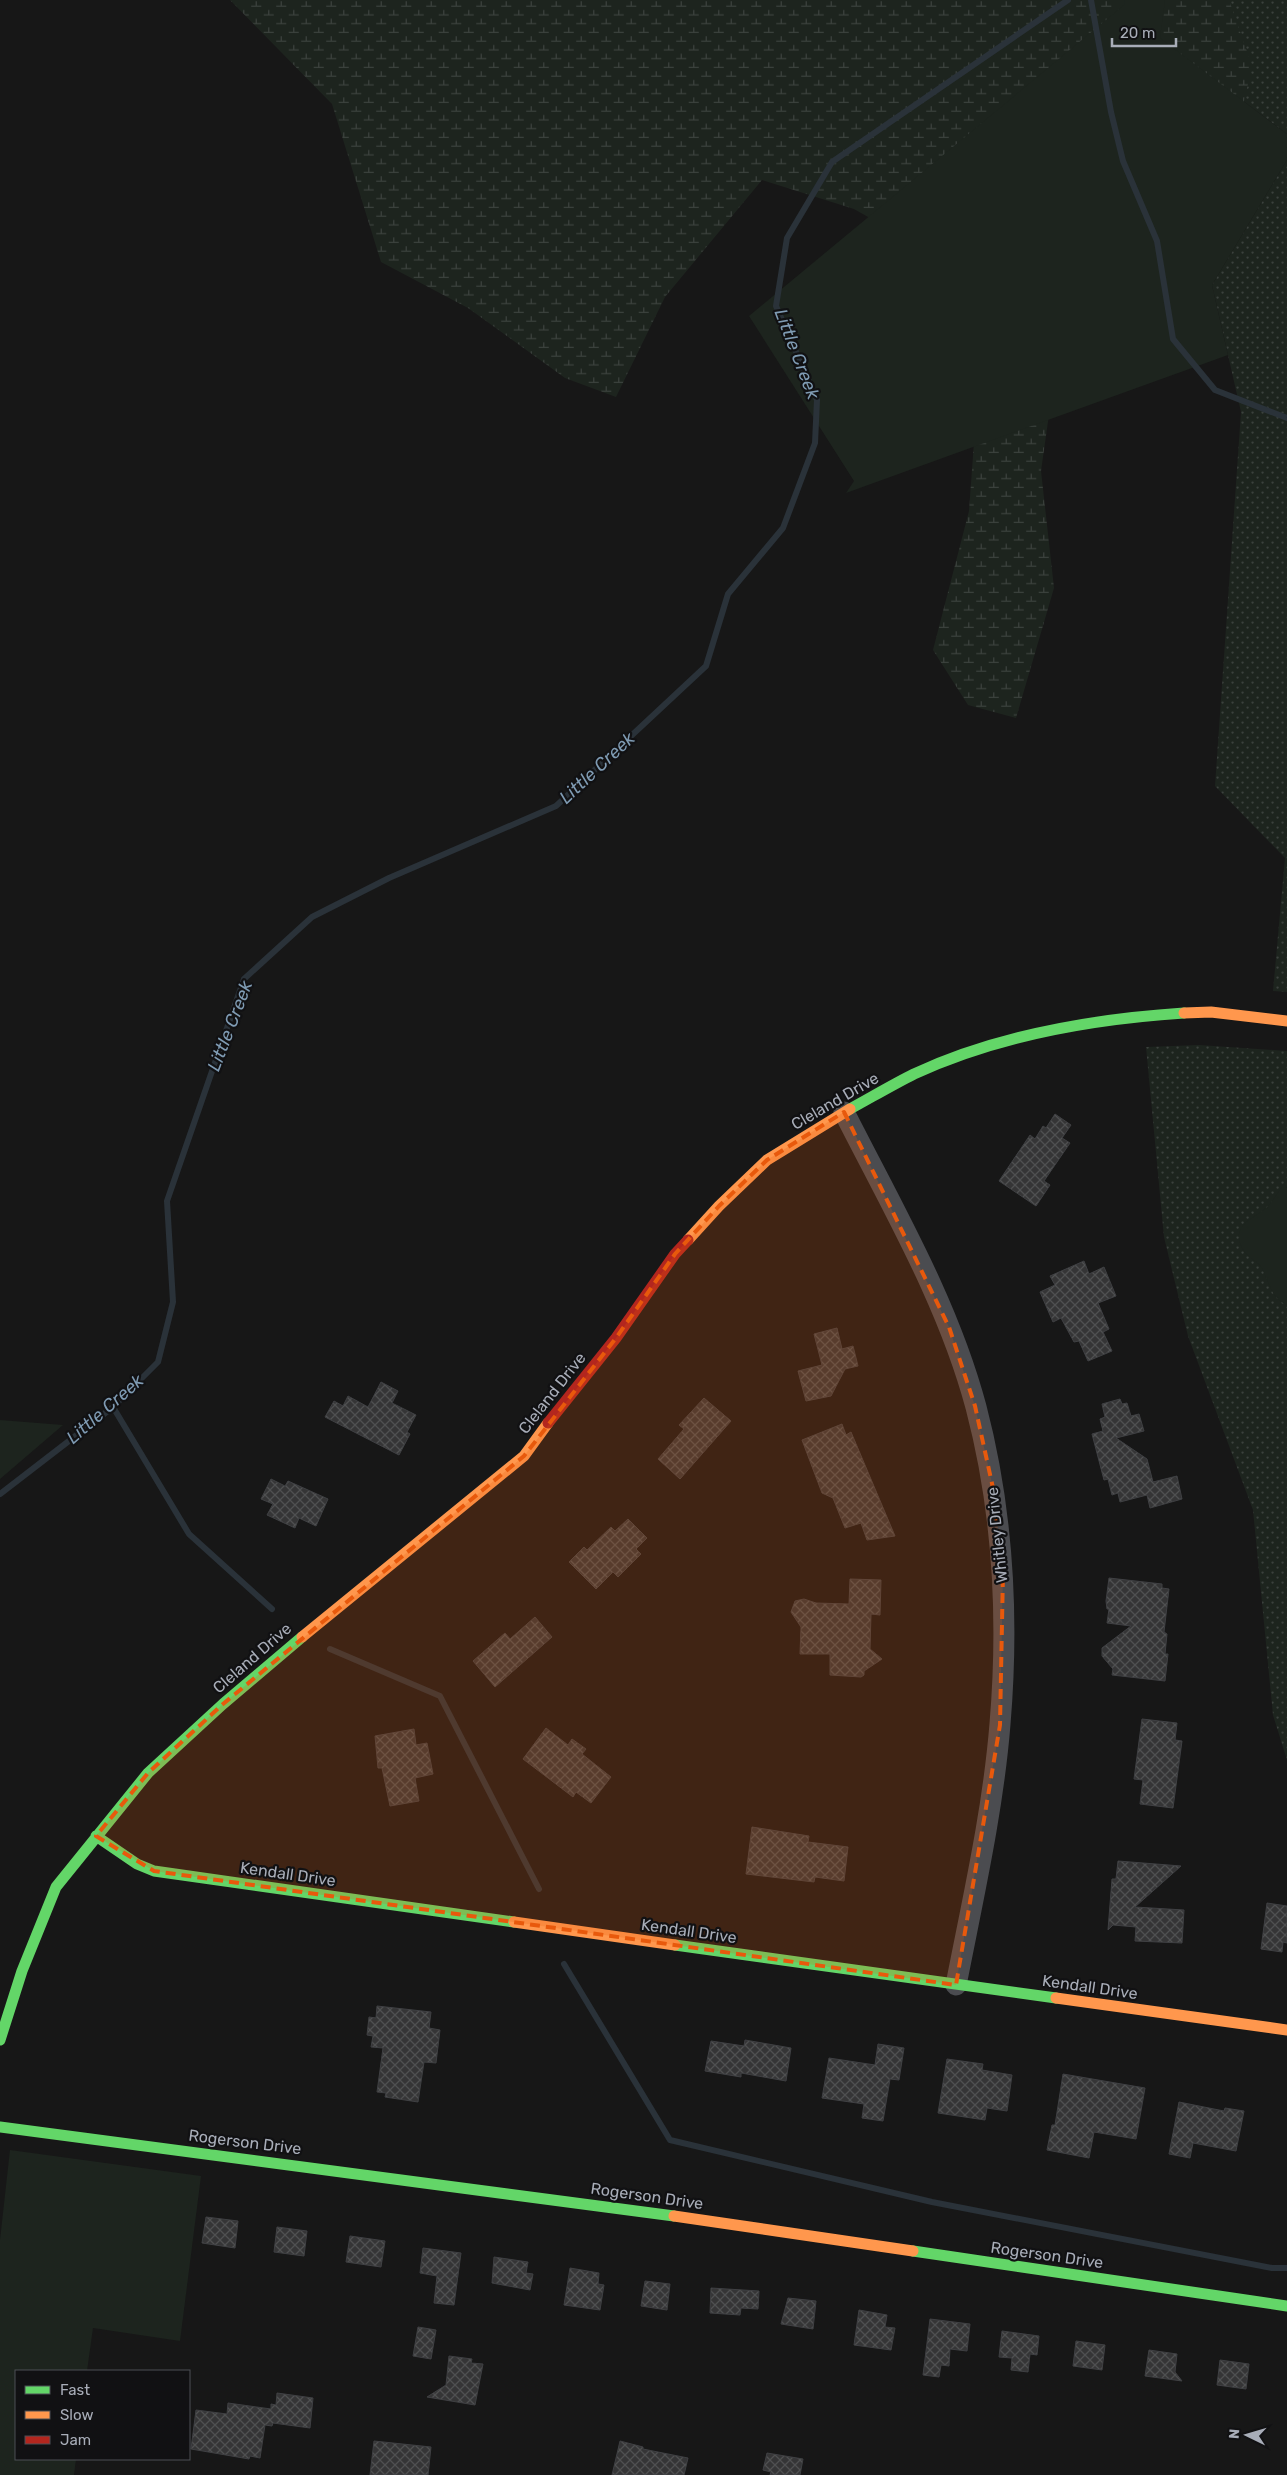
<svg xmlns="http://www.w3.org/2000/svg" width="1287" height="2475" font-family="Rubik,sans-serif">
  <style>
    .grass { fill: url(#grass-dots) }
    .wetland { fill: url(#wetland-marsh) }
    .park { fill: #1d241e }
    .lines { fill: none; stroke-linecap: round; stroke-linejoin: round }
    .stream { stroke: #2a3239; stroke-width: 6 }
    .building { fill: url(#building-cross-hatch); stroke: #3f4043 }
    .street { stroke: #4b4c50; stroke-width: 21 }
    .fast { stroke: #63d668; stroke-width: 11 }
    .slow { stroke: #ff974d; stroke-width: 11 }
    .jam { stroke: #b3261e; stroke-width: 11 }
    .marked { fill: #e8590c; fill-opacity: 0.2; stroke: #e8590c; stroke-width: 4; stroke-dasharray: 10 6; stroke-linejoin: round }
    .labels { text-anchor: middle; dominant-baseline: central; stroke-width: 4.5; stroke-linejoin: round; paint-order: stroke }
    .street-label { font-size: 16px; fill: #a8adb8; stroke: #111113 }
    .water-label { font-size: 18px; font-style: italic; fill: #7f9bb3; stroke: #111113 }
  </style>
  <defs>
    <pattern id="grass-dots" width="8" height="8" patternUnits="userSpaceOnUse" patternTransform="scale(1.25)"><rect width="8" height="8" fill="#1d241e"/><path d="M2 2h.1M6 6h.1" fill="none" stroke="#3b413d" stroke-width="1.8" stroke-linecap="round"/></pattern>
    <pattern id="wetland-marsh" width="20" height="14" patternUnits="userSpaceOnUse" patternTransform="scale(1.25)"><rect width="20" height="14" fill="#1d241e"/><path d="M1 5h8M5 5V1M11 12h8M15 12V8" fill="none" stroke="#3b413d"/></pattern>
    <pattern id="building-cross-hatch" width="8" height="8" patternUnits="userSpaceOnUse" patternTransform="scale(1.25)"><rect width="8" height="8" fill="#353536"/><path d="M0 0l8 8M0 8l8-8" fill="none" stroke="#4f5051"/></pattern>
  </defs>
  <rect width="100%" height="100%" fill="#171717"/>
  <!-- grass -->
  <path class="grass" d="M 1165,0 L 1287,0 L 1287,134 L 1160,38 Z
    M 1287,160 L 1287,992 L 1273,991 L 1285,858 L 1215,786 L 1241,412 L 1212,285 Z
    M 1199,1045 L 1287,1051 L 1287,1760 L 1273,1715 L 1253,1510 L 1188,1336 L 1164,1237 L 1146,1047 Z"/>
  <!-- wetland -->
  <path class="wetland" d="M 230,0 L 1229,0 L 1252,66 L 1231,159 L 1063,315 L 1041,471 L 1054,588 L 1016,718 L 968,705 L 933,650 L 969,511 L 977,401 L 918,245 L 854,209 L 762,180 L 665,297 L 616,397 L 565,378 L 468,308 L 381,262 L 332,104 Z"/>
  <!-- park -->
  <path class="park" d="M 1125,0 L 1165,0 L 1160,38 L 1287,134 L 1287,160 L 1212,285 L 1228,355 L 846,493 L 854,481 L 749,316 L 1124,5 Z
    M 1287,1181 L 1287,1305 C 1270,1298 1270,1282 1261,1267 C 1256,1260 1246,1256 1242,1248 C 1230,1223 1256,1219 1268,1206 C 1275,1199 1279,1189 1287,1181 Z
    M 0,1420 L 63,1425 L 0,1479 Z
    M 10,2150 L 201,2176 L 180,2341 L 93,2328 L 87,2371 L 16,2371 L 16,2459 L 76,2459 L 74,2475 L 0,2475 L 0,2240 Z"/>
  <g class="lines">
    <!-- stream -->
    <path class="stream" d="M 1091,0 L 1111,112 L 1123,161 L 1157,241 L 1173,339 L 1215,390 L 1287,418
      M 113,1407 L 189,1534 L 272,1609
      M 0,1494 L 113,1407 L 158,1362 L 173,1302 L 167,1201 L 244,979 L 312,917 L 389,878 L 556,806 L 706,666 L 728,594 L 783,528 L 815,443 L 817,400 L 776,306 L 787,238 L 832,162 L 1068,0
      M 330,1649 L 440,1696 L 539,1889
      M 564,1964 L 670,2140 L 932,2202 L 1272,2268 L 1287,2268"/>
  </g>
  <!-- building -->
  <path class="building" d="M 1055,1114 L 1071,1125 L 1062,1138 L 1070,1143 L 1044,1181 L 1050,1185 L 1036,1206 L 999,1181 L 1030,1135 L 1035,1139 L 1043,1126 L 1046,1128 Z
    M 1084,1261 L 1089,1274 L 1104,1267 L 1116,1296 L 1098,1303 L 1109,1329 L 1103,1332 L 1112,1351 L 1088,1361 L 1079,1341 L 1074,1342 L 1061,1318 L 1053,1322 L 1040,1292 L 1055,1285 L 1050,1276 Z
    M 837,1328 L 842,1349 L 853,1346 L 858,1366 L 845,1369 L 831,1396 L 806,1401 L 798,1371 L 822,1365 L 814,1334 Z
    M 381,1382 L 398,1391 L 392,1403 L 416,1415 L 407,1432 L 410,1434 L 399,1455 L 325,1417 L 334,1401 L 343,1406 L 348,1396 L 368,1407 Z
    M 704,1398 L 731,1421 L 680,1479 L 658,1459 L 684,1429 L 679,1425 Z
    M 1120,1399 L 1122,1404 L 1127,1403 L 1131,1416 L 1139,1414 L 1144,1431 L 1116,1438 L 1147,1459 L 1153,1482 L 1177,1476 L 1182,1499 L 1150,1508 L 1147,1495 L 1120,1502 L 1118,1493 L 1112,1495 L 1108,1479 L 1104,1480 L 1092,1434 L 1103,1431 L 1100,1419 L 1105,1417 L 1102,1404 Z
    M 842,1424 L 846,1435 L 851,1432 L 895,1536 L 867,1540 L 861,1523 L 845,1528 L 833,1498 L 822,1493 L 802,1440 Z
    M 271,1479 L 285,1486 L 288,1481 L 328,1499 L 316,1526 L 299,1518 L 295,1528 L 267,1515 L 273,1504 L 261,1499 Z
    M 628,1519 L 647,1538 L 636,1549 L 641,1554 L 618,1577 L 613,1572 L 596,1589 L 569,1562 L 584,1547 L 587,1550 L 611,1527 L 615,1531 Z
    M 1109,1578 L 1162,1584 L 1162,1588 L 1169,1589 L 1164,1632 L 1167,1634 L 1165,1654 L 1168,1654 L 1165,1681 L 1112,1675 L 1113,1669 L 1102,1656 L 1102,1648 L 1131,1626 L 1107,1623 L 1109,1609 L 1107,1609 L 1106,1601 Z
    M 850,1579 L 881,1580 L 880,1615 L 871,1614 L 870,1649 L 882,1659 L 864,1671 L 864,1675 L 861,1677 L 830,1675 L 830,1654 L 800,1654 L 801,1627 L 791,1612 L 795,1601 L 804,1599 L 816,1603 L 849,1604 Z
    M 535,1617 L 552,1637 L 495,1687 L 473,1661 L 505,1633 L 510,1639 Z
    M 1142,1719 L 1177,1723 L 1175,1740 L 1182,1741 L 1173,1808 L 1140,1804 L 1143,1780 L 1134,1779 Z
    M 546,1728 L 568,1745 L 572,1739 L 586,1749 L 582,1754 L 611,1777 L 591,1803 L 576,1792 L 573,1797 L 523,1759 Z
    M 414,1729 L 416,1745 L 427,1743 L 433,1774 L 415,1778 L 419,1801 L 390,1806 L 382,1768 L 378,1768 L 375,1736 Z
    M 752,1827 L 809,1836 L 808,1842 L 848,1847 L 844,1881 L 815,1877 L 814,1882 L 746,1874 Z
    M 1118,1861 L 1181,1866 L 1135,1907 L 1184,1910 L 1182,1943 L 1135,1941 L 1136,1927 L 1113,1925 L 1108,1930 L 1112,1879 L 1116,1879 Z
    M 1267,1903 L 1287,1906 L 1287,1943 L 1283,1942 L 1282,1952 L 1261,1949 Z
    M 377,2006 L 431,2012 L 429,2028 L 440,2030 L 436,2063 L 424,2062 L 418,2102 L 385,2097 L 386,2093 L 377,2092 L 383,2048 L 371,2047 L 373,2036 L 367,2035 L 369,2017 L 376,2018 Z
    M 745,2040 L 791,2048 L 786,2081 L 741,2073 L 741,2077 L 705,2071 L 711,2041 L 744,2046 Z
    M 878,2044 L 904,2048 L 899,2080 L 890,2079 L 883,2121 L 862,2118 L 864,2104 L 822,2098 L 829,2058 L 875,2065 Z
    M 947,2059 L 983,2064 L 982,2070 L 1012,2075 L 1007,2111 L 987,2108 L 985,2120 L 938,2113 Z
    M 1063,2074 L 1145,2088 L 1136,2139 L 1094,2132 L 1089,2158 L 1047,2150 L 1052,2125 L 1055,2125 Z
    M 1179,2102 L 1224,2111 L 1225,2108 L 1244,2111 L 1236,2151 L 1193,2143 L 1190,2158 L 1169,2154 Z
    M 206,2217 L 238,2221 L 235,2248 L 202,2243 Z
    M 277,2227 L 307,2231 L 304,2256 L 274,2252 Z
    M 350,2236 L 385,2241 L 381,2267 L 346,2262 Z
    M 423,2248 L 461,2253 L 454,2305 L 434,2303 L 437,2276 L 420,2273 Z
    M 494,2257 L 528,2262 L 526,2273 L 533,2274 L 530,2290 L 492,2283 Z
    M 570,2268 L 599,2273 L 598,2284 L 604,2285 L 600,2310 L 564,2305 Z
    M 645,2281 L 670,2284 L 667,2310 L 641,2306 Z
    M 711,2288 L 759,2291 L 758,2309 L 741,2308 L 740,2315 L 710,2313 Z
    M 788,2298 L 816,2301 L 813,2329 L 781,2324 Z
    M 859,2310 L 887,2315 L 885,2327 L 895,2328 L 891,2350 L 854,2345 Z
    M 930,2319 L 970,2324 L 967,2351 L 950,2349 L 949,2366 L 941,2365 L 939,2377 L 923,2375 Z
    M 418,2327 L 436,2330 L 431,2359 L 413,2356 Z
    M 1002,2331 L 1039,2336 L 1037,2355 L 1030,2354 L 1028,2372 L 1011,2370 L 1012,2358 L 999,2357 Z
    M 1076,2341 L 1105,2345 L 1102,2370 L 1073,2366 Z
    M 1149,2350 L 1177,2354 L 1175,2372 L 1182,2381 L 1145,2376 Z
    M 449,2356 L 472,2359 L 471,2363 L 483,2364 L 475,2405 L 427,2397 L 446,2385 Z
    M 1220,2360 L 1249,2364 L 1246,2389 L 1217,2385 Z
    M 277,2393 L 313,2398 L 310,2428 L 273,2423 L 272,2426 L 265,2425 L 260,2458 L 250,2456 L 249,2459 L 191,2449 L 196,2410 L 227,2414 L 228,2403 L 271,2409 L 271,2404 L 276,2405 Z
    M 374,2441 L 431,2447 L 428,2475 L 370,2475 Z
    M 620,2441 L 643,2447 L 643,2449 L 688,2458 L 684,2475 L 612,2475 Z
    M 767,2453 L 803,2459 L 800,2475 L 770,2475 L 771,2472 L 763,2470 Z"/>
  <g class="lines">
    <!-- street -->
    <path class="street" d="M 844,1112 C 892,1207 948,1302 976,1407 C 1003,1510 1009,1617 1000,1724 C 993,1811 973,1898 956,1985"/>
    <!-- fast -->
    <path class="fast" d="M 850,1109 C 872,1097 892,1085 914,1074 C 998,1035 1092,1019 1184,1013
      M 96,1836 L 137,1864 L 154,1871 L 514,1922
      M 675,1945 L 1056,1998
      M 0,2040 L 22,1971 L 56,1887 L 148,1773 L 223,1704 L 302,1637
      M 0,2127 L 674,2216
      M 913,2251 L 1287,2306"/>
    <!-- slow -->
    <path class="slow" d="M 1184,1013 L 1211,1012 L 1287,1021
      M 688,1240 L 719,1206 L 767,1160 L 850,1109
      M 302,1637 L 524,1456 L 548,1423
      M 514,1922 L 675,1945
      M 1056,1998 L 1287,2030
      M 674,2216 L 913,2251"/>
    <!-- jam -->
    <path class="jam" d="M 548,1423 L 616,1338 L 675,1254 L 688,1240"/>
  </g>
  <!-- marked area -->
  <path class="marked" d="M 844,1112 L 949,1327 L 975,1406 L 993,1488 L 1003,1572 L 1000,1725 L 956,1985 L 154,1871 L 96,1836 L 148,1773 L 223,1704 L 524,1456 L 616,1338 L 675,1254 L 719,1206 L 767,1160 Z"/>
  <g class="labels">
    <!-- street labels -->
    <g class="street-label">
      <text transform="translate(835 1101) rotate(-30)">Cleland Drive</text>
      <text transform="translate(552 1393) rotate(-52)">Cleland Drive</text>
      <text transform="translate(997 1535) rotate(-96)">Whitley Drive</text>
      <text transform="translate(252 1658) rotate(-41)">Cleland Drive</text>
      <text transform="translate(288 1874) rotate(8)">Kendall Drive</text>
      <text transform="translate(689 1931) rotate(8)">Kendall Drive</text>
      <text transform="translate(1090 1987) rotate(8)">Kendall Drive</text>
      <text transform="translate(245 2142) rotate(7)">Rogerson Drive</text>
      <text transform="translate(647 2196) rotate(8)">Rogerson Drive</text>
      <text transform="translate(1047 2255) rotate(8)">Rogerson Drive</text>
    </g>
    <!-- water labels -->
    <g class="water-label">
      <text transform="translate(797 354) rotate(69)">Little Creek</text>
      <text transform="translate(597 768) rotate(-43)">Little Creek</text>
      <text transform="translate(230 1026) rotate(-69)">Little Creek</text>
      <text transform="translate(105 1409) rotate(-41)">Little Creek</text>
    </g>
  </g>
  <!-- legend -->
  <rect x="15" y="2370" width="175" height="90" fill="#111113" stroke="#4d4f55"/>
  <rect x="25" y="2386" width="25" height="8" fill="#63d668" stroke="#4d4f55"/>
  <text x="60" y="2395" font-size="15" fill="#a8adb8">Fast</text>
  <rect x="25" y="2411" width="25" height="8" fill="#ff974d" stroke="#4d4f55"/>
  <text x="60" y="2420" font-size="15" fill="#a8adb8">Slow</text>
  <rect x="25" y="2436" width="25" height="8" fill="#b3261e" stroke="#4d4f55"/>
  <text x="60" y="2445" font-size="15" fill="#a8adb8">Jam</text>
  <!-- north arrow -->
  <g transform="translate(1247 2435) rotate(275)" stroke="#111113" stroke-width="4" paint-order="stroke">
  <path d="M0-4L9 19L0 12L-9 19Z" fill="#a8adb8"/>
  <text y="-8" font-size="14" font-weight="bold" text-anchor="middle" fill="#a8adb8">N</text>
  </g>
  <!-- scale -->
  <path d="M1112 38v8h64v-8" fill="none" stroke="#a8adb8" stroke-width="2.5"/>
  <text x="1120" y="38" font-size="15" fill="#a8adb8" stroke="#111113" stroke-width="4" paint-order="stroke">20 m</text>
</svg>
